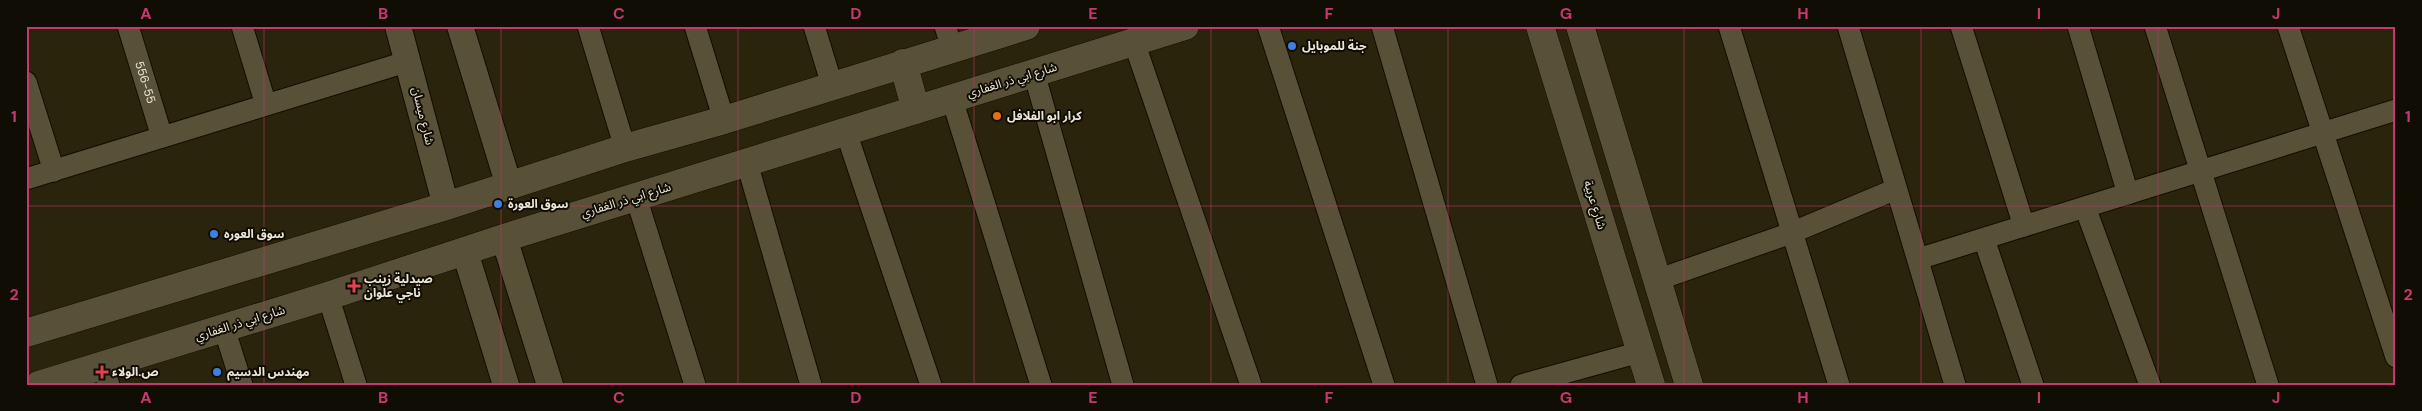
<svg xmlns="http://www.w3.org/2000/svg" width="2422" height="411" font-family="'DM Sans','Noto Sans Arabic',sans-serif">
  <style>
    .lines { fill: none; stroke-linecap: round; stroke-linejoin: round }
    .minor-casing { stroke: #130c00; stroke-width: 23 }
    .tertiary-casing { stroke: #130c00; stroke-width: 28 }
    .secondary-casing { stroke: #130c00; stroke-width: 29 }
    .minor { stroke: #585138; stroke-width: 21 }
    .tertiary { stroke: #585138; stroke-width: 26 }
    .secondary { stroke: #585138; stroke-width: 28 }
    .grid { fill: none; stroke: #c8376e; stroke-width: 1; stroke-opacity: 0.55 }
    .shop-dot { fill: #3f7fe0; stroke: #100d04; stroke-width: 2 }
    .food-dot { fill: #e8710a; stroke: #100d04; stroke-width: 2 }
    .health-dot { fill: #e0444e; stroke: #100d04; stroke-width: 2 }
    .labels { text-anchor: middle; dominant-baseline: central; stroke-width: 4; stroke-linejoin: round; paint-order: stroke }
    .poi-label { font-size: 12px; font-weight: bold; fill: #ebe7d9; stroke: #100d04; text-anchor: start }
    .street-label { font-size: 12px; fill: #ebe7d9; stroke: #100d04 }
    .neatline { fill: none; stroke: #c8376e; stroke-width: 2 }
    .grid-label { font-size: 16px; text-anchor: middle; font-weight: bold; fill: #c8376e }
  </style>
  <rect width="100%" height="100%" fill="#2a240c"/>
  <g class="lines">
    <!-- minor casing -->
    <g class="minor-casing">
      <g id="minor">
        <path id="s1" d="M 128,26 L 162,137"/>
        <path d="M 242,26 L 266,105"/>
        <path d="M 588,26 L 625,148"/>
        <path d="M 695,26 L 724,120"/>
        <path d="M 814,26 L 832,85"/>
        <path d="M 945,26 L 952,48"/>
        <path d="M 1268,26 L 1384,385"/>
        <path d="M 1382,26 L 1487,385"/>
        <path d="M 1729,26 L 1839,385"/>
        <path d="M 1848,26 L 1955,385"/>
        <path d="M 1961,26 L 2024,226"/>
        <path d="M 2078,26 L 2128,194"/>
        <path d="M 2155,26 L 2268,385"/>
        <path d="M 2288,26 L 2396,357"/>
        <path d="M 1134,42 L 1251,385"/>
        <path d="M 1034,73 L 1123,385"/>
        <path d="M 26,82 L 54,171"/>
        <path d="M 952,99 L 1041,385"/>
        <path d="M 846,132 L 931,385"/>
        <path d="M 747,163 L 811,385"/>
        <path d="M 26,179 L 409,61"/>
        <path d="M 636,197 L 695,385"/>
        <path d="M 2085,207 L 2150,385"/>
        <path d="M 1984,239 L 2033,385"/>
        <path d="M 1918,259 L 2396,110"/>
        <path d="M 1657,280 L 1791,233 L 1896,189"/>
        <path d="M 328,296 L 356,385"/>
        <path d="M 224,328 L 242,385"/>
        <path d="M 102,364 L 109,385"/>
        <path d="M 1521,385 L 1640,352"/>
      </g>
    </g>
    <!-- tertiary casing -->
    <g class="tertiary-casing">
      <path id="tertiary" d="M 398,26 L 446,206
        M 460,26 L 509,186
        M 504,238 L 550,385
        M 465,252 L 506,385"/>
    </g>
    <!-- secondary casing -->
    <g class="secondary-casing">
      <path id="secondary" d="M 1540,26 L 1651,385
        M 1580,26 L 1689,385
        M 903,63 L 916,110
        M 26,333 L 446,206 L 625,148 L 724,120 L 1026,26
        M 39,385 L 328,296 L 504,238 L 1185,26"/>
    </g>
    <!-- minor -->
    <use href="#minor" class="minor"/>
    <!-- tertiary -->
    <use href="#tertiary" class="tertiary"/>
    <!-- secondary -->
    <use href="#secondary" class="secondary"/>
  </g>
  <!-- grid -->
  <path class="grid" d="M 264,26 L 264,385M 501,26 L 501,385M 738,26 L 738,385M 974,26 L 974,385M 1211,26 L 1211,385M 1448,26 L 1448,385M 1684,26 L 1684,385M 1921,26 L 1921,385M 2158,26 L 2158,385M 26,206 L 2396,206"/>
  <!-- markers -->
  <g class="shop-dot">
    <circle cx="1292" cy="46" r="5"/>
    <circle cx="498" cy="204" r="5"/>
    <circle cx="214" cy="234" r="5"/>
    <circle cx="217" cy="372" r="5"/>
  </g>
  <circle class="food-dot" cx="997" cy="116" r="5"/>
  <g class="health-dot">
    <path d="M351.5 278.5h5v5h5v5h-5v5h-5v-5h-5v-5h5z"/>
    <path d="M99.5 364.5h5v5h5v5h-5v5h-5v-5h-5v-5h5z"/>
  </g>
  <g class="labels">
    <!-- poi labels -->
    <g class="poi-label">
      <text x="1302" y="46">جنة للموبايل</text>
      <text x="1007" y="116">كرار ابو الفلافل</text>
      <text x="508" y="204">سوق العورة</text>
      <text x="224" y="234">سوق العوره</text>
      <text x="364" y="279">صيدلية زينب<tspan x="364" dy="14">ناجي علوان</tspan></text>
      <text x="112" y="372">ص.الولاء</text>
      <text x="227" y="372">مهندس الدسيم</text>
    </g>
    <!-- street labels -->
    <g class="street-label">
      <text transform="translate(1012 80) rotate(-17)">شارع ابي ذر الغفاري</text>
      <text stroke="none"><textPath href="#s1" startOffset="59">556-55</textPath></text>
      <text transform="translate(423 116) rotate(76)">شارع ميسان</text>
      <text transform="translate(626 200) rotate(-17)">شارع ابي ذر الغفاري</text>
      <text transform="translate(1595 205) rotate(73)">شارع عربية</text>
      <text transform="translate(240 323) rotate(-17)">شارع ابي ذر الغفاري</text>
    </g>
  </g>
  <!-- border -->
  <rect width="2422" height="411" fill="none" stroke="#100d04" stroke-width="55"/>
  <rect x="28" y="28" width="2366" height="356" class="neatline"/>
  <g class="grid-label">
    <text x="146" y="19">A</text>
    <text x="383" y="19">B</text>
    <text x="619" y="19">C</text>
    <text x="856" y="19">D</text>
    <text x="1093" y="19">E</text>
    <text x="1329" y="19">F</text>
    <text x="1566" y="19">G</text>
    <text x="1803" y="19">H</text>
    <text x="2039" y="19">I</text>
    <text x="2276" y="19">J</text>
    <text x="14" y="122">1</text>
    <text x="2408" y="122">1</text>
    <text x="14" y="300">2</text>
    <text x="2408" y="300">2</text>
    <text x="146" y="403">A</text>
    <text x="383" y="403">B</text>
    <text x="619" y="403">C</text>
    <text x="856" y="403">D</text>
    <text x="1093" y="403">E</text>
    <text x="1329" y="403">F</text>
    <text x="1566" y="403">G</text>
    <text x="1803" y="403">H</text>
    <text x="2039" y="403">I</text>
    <text x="2276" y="403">J</text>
  </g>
</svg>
